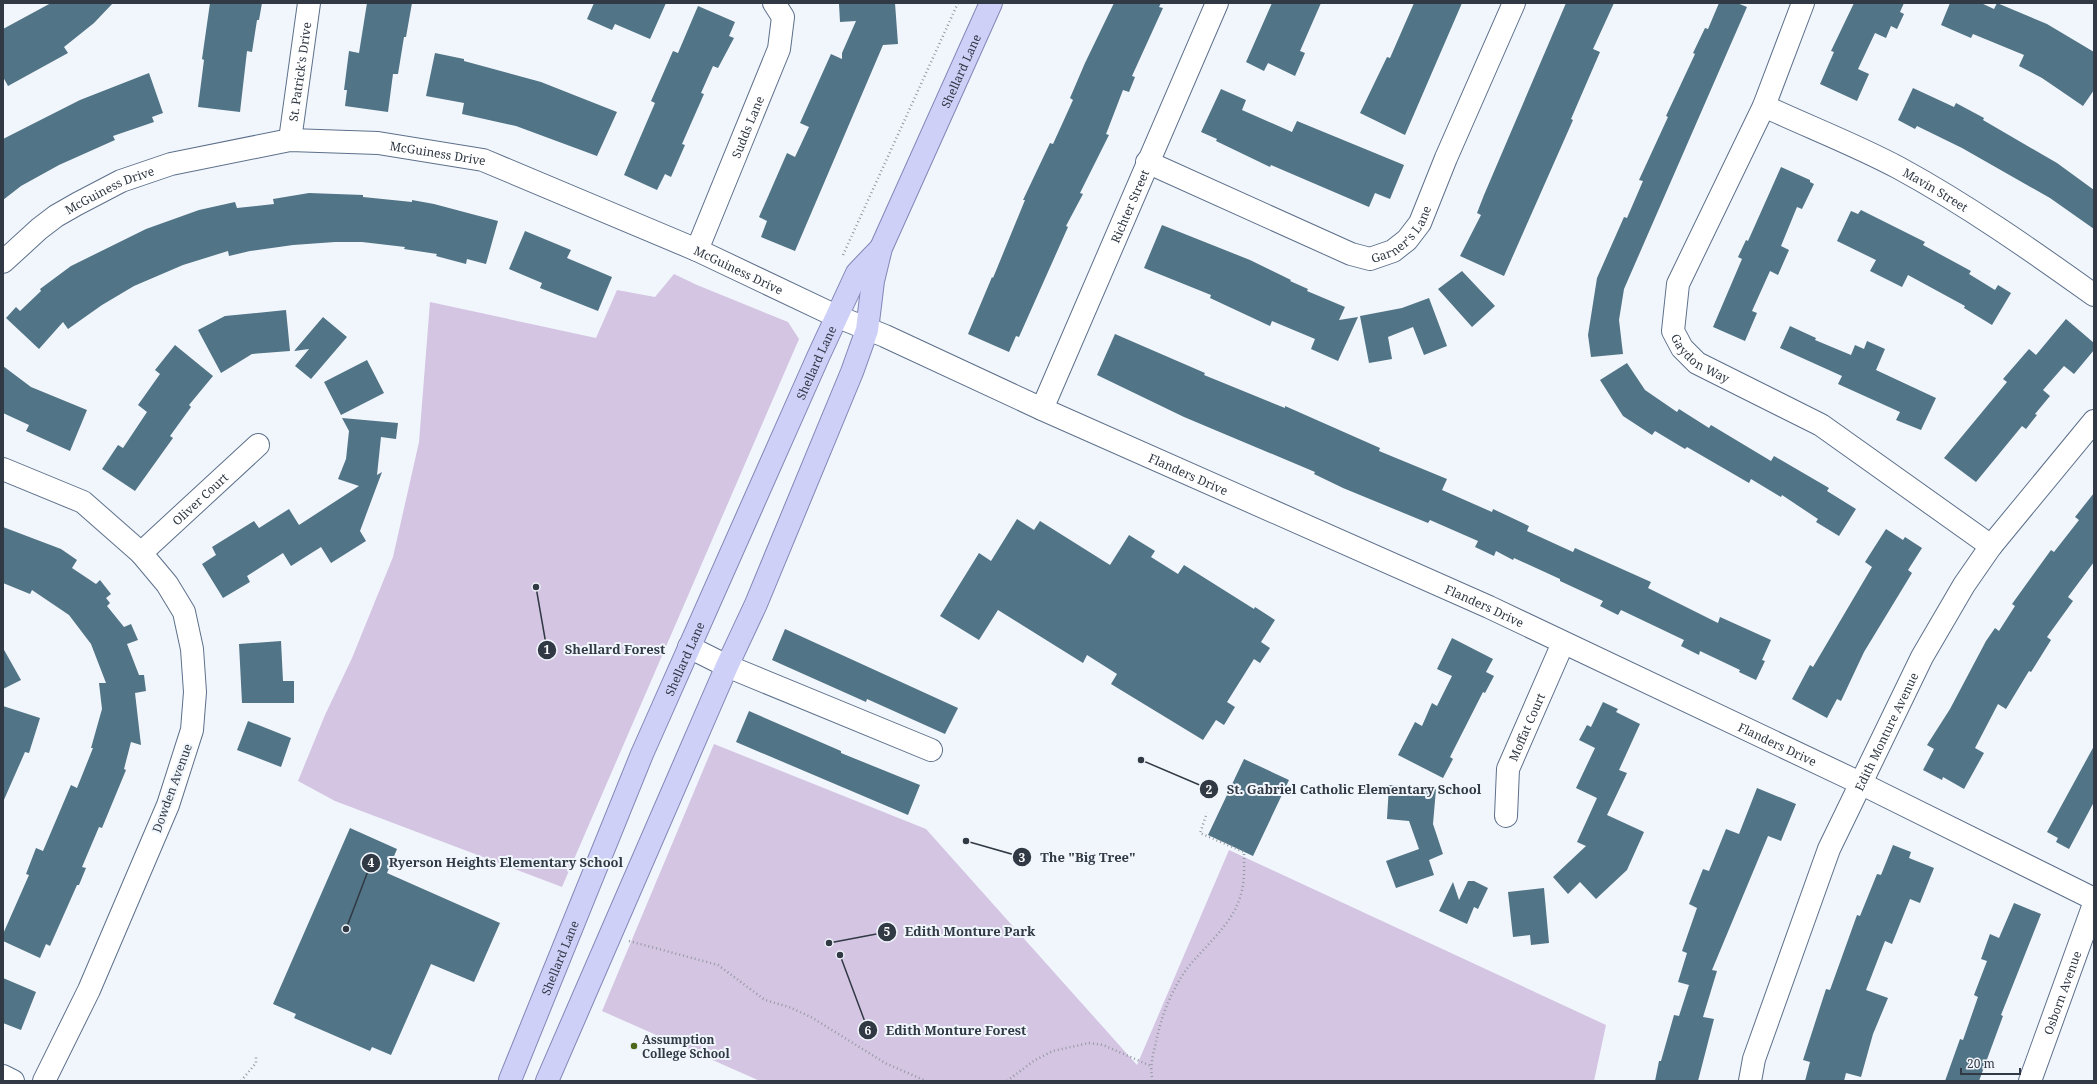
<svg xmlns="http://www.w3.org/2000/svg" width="2097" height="1084" font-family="'Noto Serif',serif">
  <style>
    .green { fill: #d4c5e3 }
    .building { fill: #517486 }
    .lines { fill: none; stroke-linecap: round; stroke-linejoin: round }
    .minor-casing { stroke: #5d708b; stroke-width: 24 }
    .major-casing { stroke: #8287b6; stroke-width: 24 }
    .path { stroke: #939aa2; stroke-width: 2.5; stroke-dasharray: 1 3; stroke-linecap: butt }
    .minor { stroke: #fff; stroke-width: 22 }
    .major { stroke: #ced0f8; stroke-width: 22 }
    .poi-dot { fill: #4d6718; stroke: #f1f6fc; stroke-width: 1.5 }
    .labels { text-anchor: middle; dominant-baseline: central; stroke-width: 4; stroke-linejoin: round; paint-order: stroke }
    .street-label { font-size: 12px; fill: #303944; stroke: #f1f6fc }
    .poi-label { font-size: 12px; font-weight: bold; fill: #303944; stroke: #f1f6fc; text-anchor: start }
    .leader { fill: none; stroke: #303944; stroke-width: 1.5 }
    .callout-dot { fill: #303944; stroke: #f1f6fc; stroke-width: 1.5 }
    .mark-label { font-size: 12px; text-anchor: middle; font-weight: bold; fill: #fff }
    .callout-label { font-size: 13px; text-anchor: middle; font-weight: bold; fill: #303944; stroke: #f1f6fc; stroke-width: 4; stroke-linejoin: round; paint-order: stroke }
  </style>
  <rect width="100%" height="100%" fill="#f1f6fc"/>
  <!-- green -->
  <path class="green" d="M 674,274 L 697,285 L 788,322 L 799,339 L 562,887 L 335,801 L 298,781 L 325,715 L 352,658 L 393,557 L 419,442 L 430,302 L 596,338 L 617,290 L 655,297 Z
    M 714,744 L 926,829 L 1137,1065 L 1229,850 L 1606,1025 L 1594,1081 L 760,1081 L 602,1011 Z"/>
  <!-- building -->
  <path class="building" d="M 51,3 L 113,3 L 94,23 L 64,47 L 68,53 L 8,86 L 3,77 L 3,29 Z
    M 210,3 L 262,3 L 259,20 L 257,20 L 252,52 L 247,51 L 240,112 L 198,107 L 204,60 L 202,59 Z
    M 367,3 L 412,3 L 406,37 L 404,37 L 398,74 L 393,74 L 388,112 L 345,106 L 347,90 L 344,90 L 349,51 L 359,53 Z
    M 594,3 L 666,3 L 650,39 L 615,24 L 612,30 L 587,19 Z
    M 854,3 L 895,3 L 898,44 L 883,45 L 795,251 L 761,237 L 767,221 L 759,217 L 787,153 L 795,157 L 809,127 L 800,123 L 831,54 L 842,59 L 842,53 L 856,21 L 840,22 L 839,4 Z
    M 1114,3 L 1161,3 L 1159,7 L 1163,8 L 1132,76 L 1135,77 L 1129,92 L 1123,90 L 1108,129 L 1106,134 L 1109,135 L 1080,193 L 1083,194 L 1066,226 L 1068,227 L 1019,337 L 1016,336 L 1009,352 L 968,334 L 992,277 L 993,278 L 1025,200 L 1023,200 L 1050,143 L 1053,144 L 1073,100 L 1070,98 L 1085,63 Z
    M 1272,3 L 1321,3 L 1300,51 L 1305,53 L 1295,76 L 1268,63 L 1264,71 L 1246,62 Z
    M 1414,3 L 1462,3 L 1405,135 L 1360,113 L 1387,57 L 1390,58 Z
    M 1566,3 L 1614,3 L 1593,49 L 1600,52 L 1571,119 L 1573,120 L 1504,276 L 1460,256 L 1481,215 L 1477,213 L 1484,195 Z
    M 1719,3 L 1737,3 L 1747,7 L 1624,289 L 1619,320 L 1623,354 L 1591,357 L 1588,335 L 1597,278 L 1624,217 L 1627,218 L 1643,181 L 1639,180 L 1668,117 L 1666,116 L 1695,54 L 1693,53 L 1705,28 L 1708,29 Z
    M 1854,3 L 1904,3 L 1900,12 L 1904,14 L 1897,29 L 1891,26 L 1886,38 L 1875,33 L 1858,69 L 1869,74 L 1857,101 L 1820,84 L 1834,52 L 1831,51 Z
    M 1950,3 L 1981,3 L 1994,9 L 1997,3 L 2047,24 L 2094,52 L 2094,90 L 2083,106 L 2042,78 L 2019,66 L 2024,55 L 1973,34 L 1971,38 L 1941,25 Z
    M 698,6 L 735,22 L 729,36 L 734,38 L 718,68 L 713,66 L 701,93 L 704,94 L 682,144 L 685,145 L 671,177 L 665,174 L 657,190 L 624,175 L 655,103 L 651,101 L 673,51 L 678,53 Z
    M 435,53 L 464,59 L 464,61 L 541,82 L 617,112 L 597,156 L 516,126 L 462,114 L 464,103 L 426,96 Z
    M 149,73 L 163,113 L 152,117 L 154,122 L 113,136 L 115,140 L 59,165 L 21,186 L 3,200 L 3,139 L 80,100 Z
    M 1913,88 L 1954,107 L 1956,103 L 1984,118 L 1983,120 L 2057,163 L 2094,190 L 2094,229 L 2050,198 L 1962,148 L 1917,126 L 1915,129 L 1898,120 Z
    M 1221,89 L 1246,100 L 1242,110 L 1292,132 L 1297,121 L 1404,165 L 1390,199 L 1375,193 L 1369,207 L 1271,165 L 1270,167 L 1216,141 L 1217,139 L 1201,132 Z
    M 1781,167 L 1810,180 L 1810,182 L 1814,184 L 1802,209 L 1797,207 L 1781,246 L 1789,250 L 1778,275 L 1770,271 L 1752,311 L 1757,313 L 1745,341 L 1713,327 L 1742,259 L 1738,257 L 1746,240 L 1748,241 Z
    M 309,193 L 363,195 L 363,197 L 412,202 L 412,200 L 434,204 L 498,221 L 486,264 L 467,259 L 466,264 L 436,256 L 437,254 L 404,249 L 405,247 L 362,242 L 335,242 L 293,245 L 250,251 L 229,256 L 228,251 L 183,265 L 134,286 L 102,305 L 68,329 L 63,322 L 39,349 L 6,318 L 16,307 L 20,311 L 41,291 L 40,289 L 71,266 L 146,229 L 199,210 L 235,202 L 237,208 L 274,204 L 273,199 Z
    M 1861,210 L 1925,242 L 1923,245 L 1971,271 L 1969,274 L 1995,290 L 1998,285 L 2011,293 L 1992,325 L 1964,308 L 1965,306 L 1908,275 L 1902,287 L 1870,271 L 1876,260 L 1837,241 L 1851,211 L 1858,214 Z
    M 1162,225 L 1250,260 L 1291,280 L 1290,281 L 1308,289 L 1307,291 L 1345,307 L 1339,320 L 1358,317 L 1338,361 L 1311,349 L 1315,339 L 1272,321 L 1270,326 L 1210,298 L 1211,295 L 1144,268 Z
    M 525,231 L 571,250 L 567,258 L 612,277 L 598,311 L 540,288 L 542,283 L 509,269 Z
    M 1462,271 L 1495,306 L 1472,327 L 1438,289 Z
    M 1429,298 L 1447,346 L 1424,355 L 1413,327 L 1388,337 L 1392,359 L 1369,363 L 1360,316 L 1402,308 Z
    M 286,310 L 290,351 L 252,354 L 221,373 L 198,330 L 225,316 Z
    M 323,317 L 347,337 L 311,379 L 295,366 L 309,349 L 294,351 Z
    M 2066,319 L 2094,343 L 2094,350 L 2074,374 L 2064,366 L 2043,390 L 2050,396 L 2035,414 L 2037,415 L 2026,429 L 2022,426 L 1976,482 L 1944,458 L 2007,382 L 2003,379 L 2029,349 L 2036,355 Z
    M 1790,326 L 1816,338 L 1815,340 L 1851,355 L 1855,345 L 1864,349 L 1867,341 L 1885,349 L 1876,370 L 1936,398 L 1921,430 L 1896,420 L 1900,412 L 1838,384 L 1842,376 L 1780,348 Z
    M 1115,334 L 1205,373 L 1204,375 L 1285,408 L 1285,406 L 1380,448 L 1379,451 L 1447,479 L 1442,490 L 1492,512 L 1493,509 L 1529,526 L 1527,531 L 1573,552 L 1575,548 L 1651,582 L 1648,588 L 1718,623 L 1720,617 L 1771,640 L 1762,660 L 1765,661 L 1756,680 L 1739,672 L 1740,670 L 1700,651 L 1699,655 L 1681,646 L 1684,640 L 1621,610 L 1618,615 L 1600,606 L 1603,601 L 1560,581 L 1560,579 L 1514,558 L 1513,560 L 1496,551 L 1494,556 L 1475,547 L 1478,541 L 1430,520 L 1428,523 L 1343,488 L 1314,474 L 1315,472 L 1184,417 L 1097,375 Z
    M 175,345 L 213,376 L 189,405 L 191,407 L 170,436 L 173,438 L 135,491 L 102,469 L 118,445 L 123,448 L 147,412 L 138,405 L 160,374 L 155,370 Z
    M 367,360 L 384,393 L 341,415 L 324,382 Z
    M 1627,363 L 1645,390 L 1677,412 L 1679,409 L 1709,428 L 1711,425 L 1771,461 L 1774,456 L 1829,488 L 1827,491 L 1856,509 L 1839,536 L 1816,522 L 1818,519 L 1782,495 L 1781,497 L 1751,479 L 1749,483 L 1687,447 L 1685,449 L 1655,431 L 1652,435 L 1623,416 L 1600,380 Z
    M 3,366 L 31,387 L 87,410 L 70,451 L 26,431 L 29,425 L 3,413 Z
    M 342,418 L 398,423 L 396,439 L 381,437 L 377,475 L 382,472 L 360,531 L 366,541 L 331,563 L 321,547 L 291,566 L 283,553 L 247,576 L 250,582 L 223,598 L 202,564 L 216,555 L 212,547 L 254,521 L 259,528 L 289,509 L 299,525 L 359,486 L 338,479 L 346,459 L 349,431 Z
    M 2094,493 L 2094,562 L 2068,597 L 2073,601 L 2047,637 L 2051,640 L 2031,672 L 2029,671 L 2006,709 L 1998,704 L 1975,748 L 1984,753 L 1964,789 L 1943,777 L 1942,780 L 1923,770 L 1934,749 L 1927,745 L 1950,709 L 1986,641 L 1995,628 L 1999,631 L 2015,606 L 2012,604 L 2051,550 L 2054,552 L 2079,520 L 2075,517 Z
    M 1017,519 L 1034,530 L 1040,521 L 1110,565 L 1129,535 L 1155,551 L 1151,557 L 1178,574 L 1184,565 L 1254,609 L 1255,607 L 1275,620 L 1261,642 L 1270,648 L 1260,663 L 1254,659 L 1227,702 L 1235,707 L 1224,725 L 1216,720 L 1203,740 L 1111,684 L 1117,674 L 1087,655 L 1083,663 L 998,610 L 979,640 L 940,616 L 979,553 L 991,561 Z
    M 3,527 L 61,549 L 77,560 L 72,568 L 96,584 L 100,580 L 111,594 L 106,598 L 110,603 L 107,606 L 124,627 L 131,624 L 138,640 L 127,644 L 139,675 L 144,675 L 146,691 L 135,693 L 141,745 L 131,742 L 124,769 L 126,770 L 102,828 L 99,827 L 82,867 L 86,868 L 79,885 L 77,885 L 50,946 L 46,944 L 40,958 L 3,941 L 3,934 L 29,875 L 26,874 L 36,848 L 43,851 L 71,785 L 77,788 L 93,748 L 91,748 L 102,709 L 99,683 L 106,683 L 91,644 L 69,615 L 32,590 L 30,594 L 3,583 Z
    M 1886,529 L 1903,540 L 1905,537 L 1922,548 L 1908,570 L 1912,573 L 1864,652 L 1841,701 L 1837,699 L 1827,718 L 1792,699 L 1810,665 L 1813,667 L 1872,567 L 1865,562 Z
    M 785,629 L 958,708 L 945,734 L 867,699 L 866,702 L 772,660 Z
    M 1452,638 L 1493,659 L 1486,672 L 1494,676 L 1485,693 L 1483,692 L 1450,757 L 1453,759 L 1443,778 L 1398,755 L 1415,722 L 1422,726 L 1432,703 L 1437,706 L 1452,676 L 1437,669 Z
    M 281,641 L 283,681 L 294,681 L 294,703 L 242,703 L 239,644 Z
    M 3,648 L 21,680 L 3,689 Z
    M 1603,702 L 1618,709 L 1616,712 L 1640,724 L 1619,770 L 1627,773 L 1607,815 L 1644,832 L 1627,870 L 1596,899 L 1580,882 L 1568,894 L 1553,877 L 1586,846 L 1577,842 L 1597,798 L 1576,788 L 1595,748 L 1579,740 L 1587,725 L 1591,727 Z
    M 3,706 L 40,718 L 29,753 L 25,752 L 3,802 Z
    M 749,711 L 841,751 L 841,753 L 920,785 L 908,815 L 736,742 Z
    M 248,721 L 291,738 L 281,767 L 237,750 Z
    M 2094,746 L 2094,802 L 2069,849 L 2056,842 L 2058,838 L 2047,832 Z
    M 1244,759 L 1289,780 L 1253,856 L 1208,835 Z
    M 1389,785 L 1436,789 L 1433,824 L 1443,854 L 1429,860 L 1434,875 L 1396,888 L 1386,861 L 1419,849 L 1409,821 L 1387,819 Z
    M 1757,788 L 1796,804 L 1781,841 L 1768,836 L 1712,970 L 1717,971 L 1703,1017 L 1714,1019 L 1698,1081 L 1655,1081 L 1659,1061 L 1661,1061 L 1674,1015 L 1679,1016 L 1689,985 L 1678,982 L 1687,953 L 1682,951 L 1697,908 L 1689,904 L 1703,869 L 1709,871 L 1726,829 L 1739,834 Z
    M 350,828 L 397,849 L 387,873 L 500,923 L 474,982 L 431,964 L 391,1055 L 372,1047 L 370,1051 L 294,1018 L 296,1014 L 273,1004 Z
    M 1893,845 L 1911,852 L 1909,858 L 1934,868 L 1920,903 L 1910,899 L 1892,944 L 1885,941 L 1866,990 L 1888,998 L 1873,1034 L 1861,1077 L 1846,1073 L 1844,1081 L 1805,1081 L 1810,1062 L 1803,1060 L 1826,989 L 1830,990 L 1857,915 L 1860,916 L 1877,874 L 1881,875 Z
    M 1468,881 L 1474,881 L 1488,888 L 1478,909 L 1474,907 L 1467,924 L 1439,911 L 1453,882 L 1459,900 Z
    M 1544,888 L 1549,943 L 1531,945 L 1530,935 L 1513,937 L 1508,892 Z
    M 2014,903 L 2041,914 L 2001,1015 L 2003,1016 L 1979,1081 L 1945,1081 L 1960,1039 L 1963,1040 L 1978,997 L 1974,995 L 1987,961 L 1981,959 L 1990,934 L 1999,938 Z
    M 3,978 L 36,992 L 21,1030 L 3,1023 Z"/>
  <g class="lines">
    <!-- minor casing -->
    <g class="minor-casing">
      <g id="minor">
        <path id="s1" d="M 1803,3 L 1764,106 L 1678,284 L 1673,331 L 1682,348 L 1697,363 L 1821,425 L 1991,546"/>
        <path id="s2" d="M 1764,106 C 1809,127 1856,145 1899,168 C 1967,205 2031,250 2094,295"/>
        <path id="s3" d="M 290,140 L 309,3"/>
        <path id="s4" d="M 1147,162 L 1351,254 L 1370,259 L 1393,251 L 1407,240 L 1420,223 L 1446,158 L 1514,3"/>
        <path id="s5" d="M 697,250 L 779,49 L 783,17 L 774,3"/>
        <path id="s6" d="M 3,262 L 39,229 L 56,216 L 77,204 L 121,181 L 171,164 L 290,140 L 378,143 L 483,160 L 697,250 L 836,316 L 885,336 L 1042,409 L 1489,607 L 1860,783 L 2094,899"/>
        <path id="s7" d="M 1042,409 L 1217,3"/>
        <path d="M 3,469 L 83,502 L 141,553 L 167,584 L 184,612 L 192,649 L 195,692 L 192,730 L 168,805 L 89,990 L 44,1081"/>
        <path id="s8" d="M 141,553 L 258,445"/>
        <path d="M 689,647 L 727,666 L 931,750"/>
        <path id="s9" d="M 1506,816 L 1508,769 L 1563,643"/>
        <path d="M 3,1076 L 13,1081"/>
        <path id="s10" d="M 1750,1081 L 1754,1059 L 1829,849 L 1922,657 L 1964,585 L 1991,546 L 2094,421"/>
        <path id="s11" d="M 2030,1081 L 2094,904"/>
      </g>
    </g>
    <!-- major casing -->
    <g class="major-casing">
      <g id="major">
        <path id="s12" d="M 510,1080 L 642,754 L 818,357 L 857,273 L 880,249"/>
        <path id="s13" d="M 547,1081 L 727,666 L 756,604 L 852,372 L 867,330 L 873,281 L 881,248 L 991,3"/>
      </g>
    </g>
    <!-- path -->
    <path class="path" d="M 843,255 L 958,3
      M 629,941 L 718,965 L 765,1000 L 789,1007 L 811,1017 L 885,1063 L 926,1081
      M 241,1081 L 256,1063 L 256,1057
      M 1007,1081 L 1035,1060 L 1053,1051 L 1089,1043 L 1103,1045 L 1151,1066
      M 1153,1081 C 1149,1068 1153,1055 1156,1042 C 1161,1017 1171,991 1186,970 C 1204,946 1233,925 1241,894 C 1245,880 1244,866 1244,852 L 1200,833 L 1207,813"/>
    <!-- minor -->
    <use href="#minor" class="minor"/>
    <!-- major -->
    <use href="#major" class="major"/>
  </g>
  <!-- markers -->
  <circle class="poi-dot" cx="634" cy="1046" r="4"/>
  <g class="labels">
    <!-- street labels -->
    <g class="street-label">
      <text stroke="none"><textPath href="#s13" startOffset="1094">Shellard Lane</textPath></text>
      <text stroke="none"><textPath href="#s3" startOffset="69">St. Patrick's Drive</textPath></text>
      <text stroke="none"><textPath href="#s5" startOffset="133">Sudds Lane</textPath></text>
      <text stroke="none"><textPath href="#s6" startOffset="467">McGuiness Drive</textPath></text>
      <text stroke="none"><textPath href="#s2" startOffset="191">Mavin Street</textPath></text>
      <text stroke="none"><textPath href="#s6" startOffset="130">McGuiness Drive</textPath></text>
      <text stroke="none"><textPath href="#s7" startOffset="221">Richter Street</textPath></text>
      <text stroke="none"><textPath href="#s4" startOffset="285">Garner's Lane</textPath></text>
      <text stroke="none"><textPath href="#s6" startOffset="791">McGuiness Drive</textPath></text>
      <text stroke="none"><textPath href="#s1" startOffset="395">Gaydon Way</textPath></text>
      <text stroke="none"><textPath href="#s12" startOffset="780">Shellard Lane</textPath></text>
      <text stroke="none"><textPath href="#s6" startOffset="1285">Flanders Drive</textPath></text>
      <text stroke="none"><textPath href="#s8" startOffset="80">Oliver Court</textPath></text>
      <text stroke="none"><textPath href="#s6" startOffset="1609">Flanders Drive</textPath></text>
      <text stroke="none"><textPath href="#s12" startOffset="456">Shellard Lane</textPath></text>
      <text stroke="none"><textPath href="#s9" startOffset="93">Moffat Court</textPath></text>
      <text stroke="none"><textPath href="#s10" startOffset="376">Edith Monture Avenue</textPath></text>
      <text stroke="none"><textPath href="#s6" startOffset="1933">Flanders Drive</textPath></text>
      <text transform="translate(172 788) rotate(-70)">Dowden Avenue</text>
      <text stroke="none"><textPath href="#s12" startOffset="132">Shellard Lane</textPath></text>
      <text stroke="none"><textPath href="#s11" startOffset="94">Osborn Avenue</textPath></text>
    </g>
    <!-- poi labels -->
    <g class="poi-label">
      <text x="642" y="1039">Assumption<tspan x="642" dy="14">College School</tspan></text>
    </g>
  </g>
  <!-- callouts -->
  <path class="leader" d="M536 587L547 650M1141 760L1209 789M966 841L1022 857M346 929L371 863M829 943L887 932M840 955L868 1030"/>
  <g class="callout-dot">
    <circle cx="536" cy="587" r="4"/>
    <circle cx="1141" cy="760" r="4"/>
    <circle cx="966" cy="841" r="4"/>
    <circle cx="346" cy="929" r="4"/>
    <circle cx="829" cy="943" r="4"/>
    <circle cx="840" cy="955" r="4"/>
    <circle cx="547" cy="650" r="10"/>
    <circle cx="1209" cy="789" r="10"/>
    <circle cx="1022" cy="857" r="10"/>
    <circle cx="371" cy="863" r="10"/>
    <circle cx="887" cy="932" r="10"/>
    <circle cx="868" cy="1030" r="10"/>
  </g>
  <g class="mark-label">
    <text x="547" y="654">1</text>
    <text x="1209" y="794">2</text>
    <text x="1022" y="862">3</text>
    <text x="371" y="867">4</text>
    <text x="887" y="936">5</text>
    <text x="868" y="1035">6</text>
  </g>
  <g class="callout-label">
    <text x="615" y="654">Shellard Forest</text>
    <text x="1354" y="794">St. Gabriel Catholic Elementary School</text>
    <text x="1088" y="862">The "Big Tree"</text>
    <text x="506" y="867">Ryerson Heights Elementary School</text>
    <text x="970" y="936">Edith Monture Park</text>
    <text x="956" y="1035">Edith Monture Forest</text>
  </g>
  <!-- border -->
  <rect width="2097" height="1084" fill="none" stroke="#303944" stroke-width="8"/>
  <!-- scale -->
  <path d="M1961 1068v6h59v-6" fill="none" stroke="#303944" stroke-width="2"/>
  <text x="1967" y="1068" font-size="12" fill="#303944" stroke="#f1f6fc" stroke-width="3" paint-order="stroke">20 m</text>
</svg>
